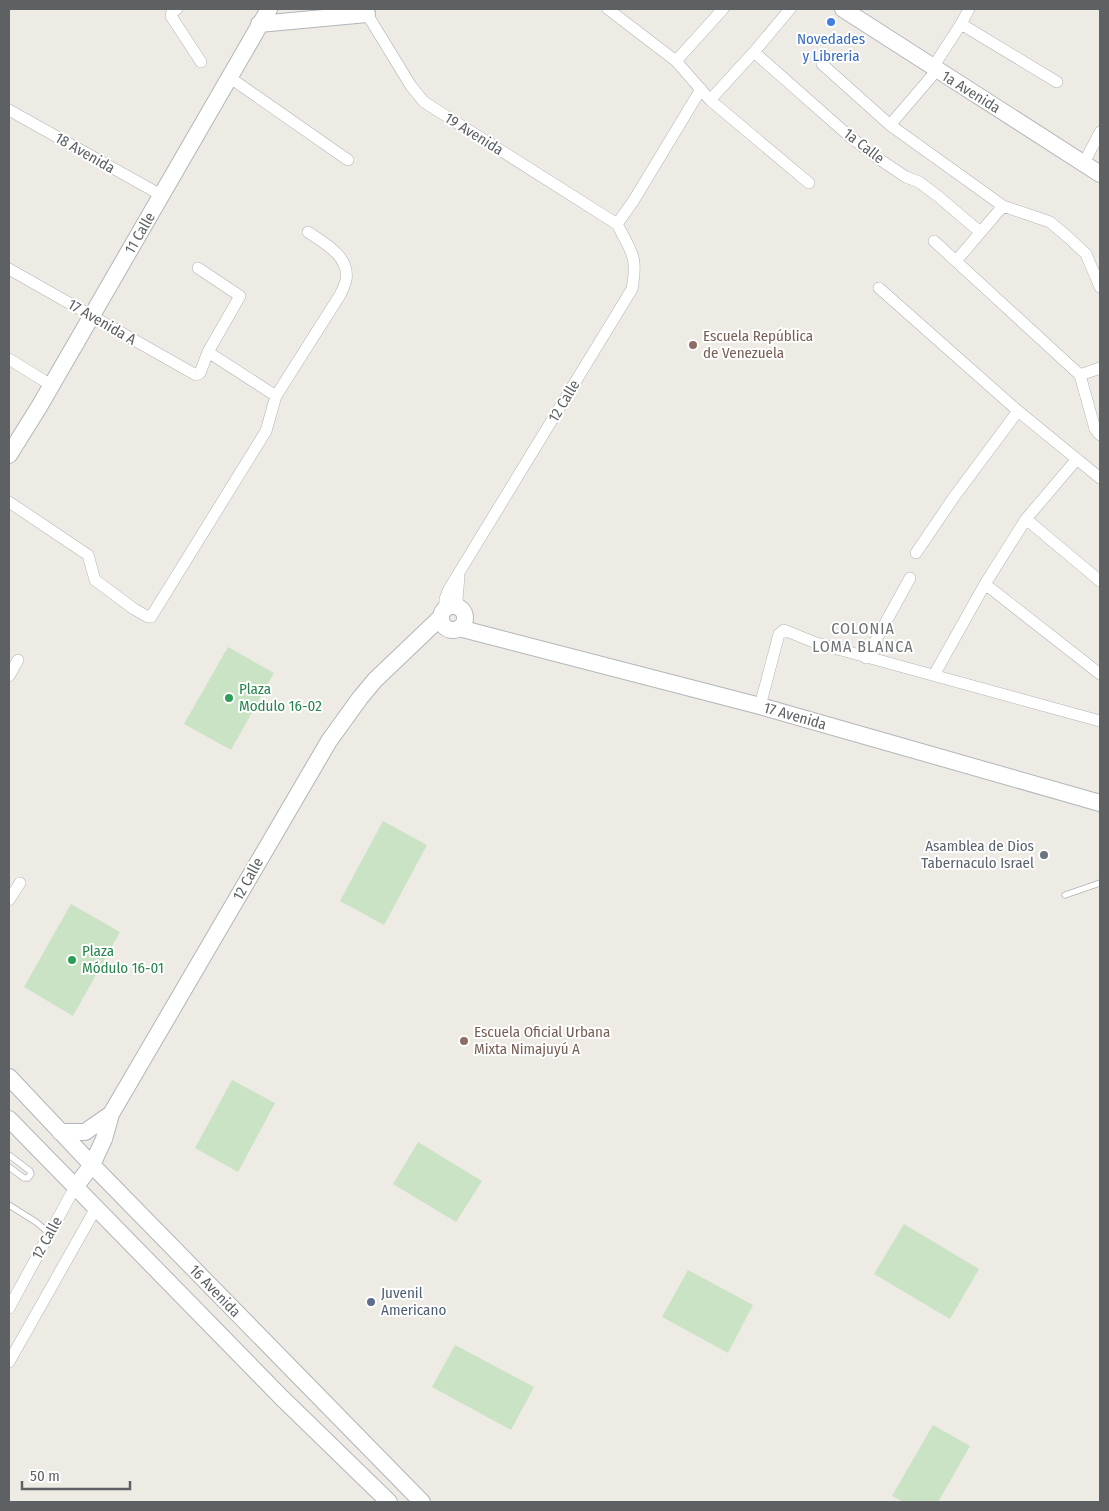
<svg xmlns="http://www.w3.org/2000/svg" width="1109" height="1511" font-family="'Fira Sans Condensed',sans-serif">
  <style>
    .green { fill: #c9e3c4 }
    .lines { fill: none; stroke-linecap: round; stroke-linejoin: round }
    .lane-casing { stroke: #b0b3b6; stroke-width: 7 }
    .street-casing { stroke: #b0b3b6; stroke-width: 12 }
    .secondary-casing { stroke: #b2b5b9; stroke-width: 18 }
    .lane { stroke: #fff; stroke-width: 5.5 }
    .street { stroke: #fff; stroke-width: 11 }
    .secondary { stroke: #fff; stroke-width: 16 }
    .shop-dot { fill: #3f7fe0; stroke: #fff; stroke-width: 2 }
    .education-dot { fill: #8d6e63; stroke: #fff; stroke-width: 2 }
    .leisure-dot { fill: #2e9e5b; stroke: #fff; stroke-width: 2 }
    .worship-dot { fill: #6b7280; stroke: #fff; stroke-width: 2 }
    .service-dot { fill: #5c6f8a; stroke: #fff; stroke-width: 2 }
    .labels { text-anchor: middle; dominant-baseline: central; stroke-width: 4; stroke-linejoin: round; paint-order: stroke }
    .shop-label { font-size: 15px; fill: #366cbe; stroke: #fff }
    .street-label { font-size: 15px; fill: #5d6164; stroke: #fff }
    .education-label { font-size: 15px; fill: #785e54; stroke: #fff; text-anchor: start }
    .leisure-label { font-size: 15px; fill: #27864d; stroke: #fff; text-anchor: start }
    .worship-label { font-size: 15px; fill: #5b616d; stroke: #fff; text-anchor: end }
    .service-label { font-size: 15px; fill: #4e5e75; stroke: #fff; text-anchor: start }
    .neighbourhood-label { font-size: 16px; letter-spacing: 1px; fill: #6e7376; stroke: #fff }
  </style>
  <rect width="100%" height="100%" fill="#eeebe5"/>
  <!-- green -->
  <path class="green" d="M 228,647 L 274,673 L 231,750 L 184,724 Z
    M 383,821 L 427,845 L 384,925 L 340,901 Z
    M 71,904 L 120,932 L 73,1016 L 24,987 Z
    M 232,1080 L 275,1103 L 238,1172 L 195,1148 Z
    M 418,1142 L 482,1181 L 456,1222 L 393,1184 Z
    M 904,1224 L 979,1269 L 950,1319 L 874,1274 Z
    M 688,1270 L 753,1305 L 728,1353 L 662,1317 Z
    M 455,1345 L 534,1387 L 511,1430 L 432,1387 Z
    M 933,1425 L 970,1446 L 938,1502 L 904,1502 L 892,1496 Z"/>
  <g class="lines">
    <!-- lane casing -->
    <g class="lane-casing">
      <path id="lane" d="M 1065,895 L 1100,883
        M 9,1155 L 30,1171 L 31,1174 L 28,1178 L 24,1178 L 9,1167
        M 9,1205 L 36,1222 L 49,1233"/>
    </g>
    <!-- street casing -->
    <g class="street-casing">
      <path id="street" d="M 177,9 L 172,12 L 171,16 L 201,62
        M 608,9 L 676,61 L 710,100 L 809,183
        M 367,14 L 411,86 L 424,102 L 617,224
        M 961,24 L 1057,82
        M 754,52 L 848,135 L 876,157 L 906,177 L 919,182 L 939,197 L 980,232
        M 676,61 L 723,9
        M 822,64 L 890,125 L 937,70
        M 933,67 L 961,24 L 969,9
        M 229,77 L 348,160
        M 710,100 L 754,52 L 790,9
        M 9,110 L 161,195
        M 890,125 L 1003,206 L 1050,222 L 1069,238 L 1086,254 L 1100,287
        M 1084,163 L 1100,132
        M 617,224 L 634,200 L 701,89
        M 934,241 L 1080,375 L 1100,368
        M 956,261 L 1003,206
        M 9,269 L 196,375 L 200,373 L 208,352 L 240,296 L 198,268
        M 879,288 L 1018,411 L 1100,478
        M 208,352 L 276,396
        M 9,359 L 51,385
        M 1080,375 L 1095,429 L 1100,435
        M 9,502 L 88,555 L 95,580 L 134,609 L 148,617 L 151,617 L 266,431 L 276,396 L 340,295 C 342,291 345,285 346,280 C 350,256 324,243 308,232
        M 1026,519 L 1100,581
        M 916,553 L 954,497 L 1018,411
        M 985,584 L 1100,674
        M 459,608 L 457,599 L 459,576
        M 445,609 L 445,599 L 449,589 L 632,289 C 638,256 632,253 617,224
        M 866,658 L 910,578
        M 934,675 L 985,584 L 1026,519 L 1077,459
        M 9,676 L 18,660
        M 760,706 L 779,634 L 784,630 L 816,643 L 1100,721
        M 9,900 L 20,883
        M 9,1308 L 75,1187
        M 9,1362 L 96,1208"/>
    </g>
    <!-- secondary casing -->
    <g class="secondary-casing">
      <path id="secondary" d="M 843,9 L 1100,174
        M 259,24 L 367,14 L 364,9
        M 9,455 L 39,407 L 269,9
        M441 618a12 12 0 1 1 24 0a12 12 0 1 1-24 0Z
        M 459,628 L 760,706 L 1100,803
        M 9,1077 L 92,1165 L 422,1502
        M 9,1119 L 282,1398 L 389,1502
        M 60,1132 L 85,1132 L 111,1114
        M 75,1187 L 92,1165 L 104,1139 L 111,1114 L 329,741 L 360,698 L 375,680 L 441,617"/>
    </g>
    <!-- lane -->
    <use href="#lane" class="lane"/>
    <!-- street -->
    <use href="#street" class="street"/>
    <!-- secondary -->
    <use href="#secondary" class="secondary"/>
  </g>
  <!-- markers -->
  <circle class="shop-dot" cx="831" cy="22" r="5"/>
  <g class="education-dot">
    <circle cx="693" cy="345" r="5"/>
    <circle cx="464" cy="1041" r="5"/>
  </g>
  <g class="leisure-dot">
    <circle cx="229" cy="698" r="5"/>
    <circle cx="72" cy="960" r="5"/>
  </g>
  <circle class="worship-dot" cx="1044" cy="855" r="5"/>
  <circle class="service-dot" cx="371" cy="1302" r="5"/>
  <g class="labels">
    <!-- shop labels -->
    <g class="shop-label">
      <text x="831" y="39">Novedades<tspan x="831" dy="17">y Libreria</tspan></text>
    </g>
    <!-- street labels -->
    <g class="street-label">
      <text transform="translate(971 92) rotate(32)">1a Avenida</text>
      <text transform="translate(474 134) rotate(32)">19 Avenida</text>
      <text transform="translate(864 146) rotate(38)">1a Calle</text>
      <text transform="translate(85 153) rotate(30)">18 Avenida</text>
      <text transform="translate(140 233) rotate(-60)">11 Calle</text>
      <text transform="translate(102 322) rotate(30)">17 Avenida A</text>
      <text transform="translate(564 401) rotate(-59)">12 Calle</text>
      <text transform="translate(795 716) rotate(16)">17 Avenida</text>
      <text transform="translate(248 879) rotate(-61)">12 Calle</text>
      <text transform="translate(47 1238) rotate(-61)">12 Calle</text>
      <text transform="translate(215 1291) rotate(46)">16 Avenida</text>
    </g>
    <!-- education labels -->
    <g class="education-label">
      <text x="703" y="336">Escuela República<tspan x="703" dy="17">de Venezuela</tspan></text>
      <text x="474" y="1032">Escuela Oficial Urbana<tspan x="474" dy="17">Mixta Nimajuyú A</tspan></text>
    </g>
    <!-- leisure labels -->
    <g class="leisure-label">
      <text x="239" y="689">Plaza<tspan x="239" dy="17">Modulo 16-02</tspan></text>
      <text x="82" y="951">Plaza<tspan x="82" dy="17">Módulo 16-01</tspan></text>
    </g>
    <!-- worship labels -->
    <g class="worship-label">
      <text x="1034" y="846">Asamblea de Dios<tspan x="1034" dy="17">Tabernaculo Israel</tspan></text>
    </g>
    <!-- service labels -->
    <g class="service-label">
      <text x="381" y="1293">Juvenil<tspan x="381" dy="17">Americano</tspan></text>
    </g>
    <!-- neighbourhood labels -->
    <g class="neighbourhood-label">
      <text x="863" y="628">COLONIA<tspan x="863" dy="18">LOMA BLANCA</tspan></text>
    </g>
  </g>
  <!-- border -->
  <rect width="1109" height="1511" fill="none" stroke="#5d6164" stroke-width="20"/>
  <!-- scale -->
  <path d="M22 1481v8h108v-8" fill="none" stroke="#5d6164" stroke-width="2.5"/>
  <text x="30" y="1481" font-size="15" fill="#5d6164" stroke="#ffffff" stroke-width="4" paint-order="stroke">50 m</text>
</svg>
